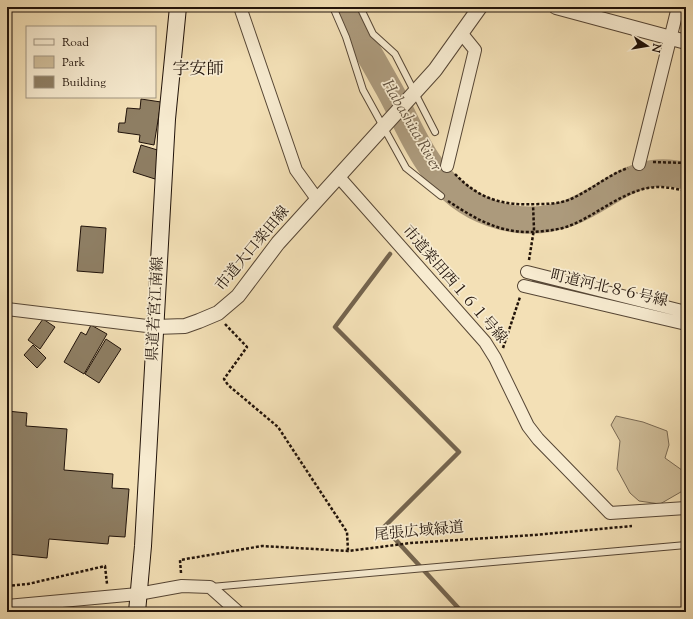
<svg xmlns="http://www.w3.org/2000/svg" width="693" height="619" font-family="'Sorts Mill Goudy','Noto Serif JP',serif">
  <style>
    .green { fill: #cfbd99; stroke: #786852 }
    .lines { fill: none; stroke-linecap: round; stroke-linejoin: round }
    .stream { stroke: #74644e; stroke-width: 4.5 }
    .river { stroke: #ac9a7c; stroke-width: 27 }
    .building { fill: #8e7e63; stroke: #21130a }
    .service-casing { stroke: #564635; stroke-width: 8 }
    .minor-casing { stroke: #564635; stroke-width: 14 }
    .tertiary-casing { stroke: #564635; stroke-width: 16 }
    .secondary-casing { stroke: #21130a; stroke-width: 18 }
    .path { stroke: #21130a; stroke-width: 2.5; stroke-dasharray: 3 2; stroke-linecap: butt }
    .service { stroke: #f7ebd0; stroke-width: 6 }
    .minor { stroke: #f7ebd0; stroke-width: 12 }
    .tertiary { stroke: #f7ebd0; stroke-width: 14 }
    .secondary { stroke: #f7ebd0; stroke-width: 16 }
    .labels { text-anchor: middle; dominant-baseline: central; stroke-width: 3.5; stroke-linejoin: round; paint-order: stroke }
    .street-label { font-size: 15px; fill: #21130a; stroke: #f7ebd0 }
    .water-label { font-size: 16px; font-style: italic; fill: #60503d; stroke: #f7ebd0 }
    .quarter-label { font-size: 17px; fill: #21130a; stroke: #f7ebd0 }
  </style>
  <rect width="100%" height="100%" fill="#f3e0b6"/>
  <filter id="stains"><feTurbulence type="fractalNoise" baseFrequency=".005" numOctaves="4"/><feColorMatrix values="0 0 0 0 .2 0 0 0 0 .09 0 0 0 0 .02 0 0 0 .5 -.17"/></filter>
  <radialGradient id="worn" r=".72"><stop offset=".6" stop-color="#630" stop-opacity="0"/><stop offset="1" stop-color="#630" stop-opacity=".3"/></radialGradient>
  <!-- green -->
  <path class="green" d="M 616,416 L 643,422 L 667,431 L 669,445 L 665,458 L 686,473 L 686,489 L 660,504 L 639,501 L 630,493 L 617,469 L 620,441 L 611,425 Z"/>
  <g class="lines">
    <!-- stream -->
    <path class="stream" d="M 390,254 L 335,327 L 459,452 L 384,527 L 462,612
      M 534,281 L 618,302"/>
    <!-- river -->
    <path class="river" d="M 344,7 C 347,16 353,25 358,34 C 368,52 379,71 389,89 C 403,114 414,143 431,166 C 462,211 517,232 569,213 C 611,197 634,162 686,176"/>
  </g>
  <!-- building -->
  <path class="building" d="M 141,99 L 161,102 L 154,145 L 139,142 L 140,135 L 118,132 L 119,123 L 125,123 L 127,108 L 140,109 Z
    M 141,145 L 164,152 L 155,179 L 133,172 Z
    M 81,226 L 106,228 L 103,273 L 77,271 Z
    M 43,319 L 55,327 L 40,349 L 28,340 Z
    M 91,325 L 107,334 L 84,374 L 64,362 L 81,332 L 86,335 Z
    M 106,339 L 121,349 L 99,383 L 85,374 Z
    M 33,345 L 46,358 L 37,368 L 24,355 Z
    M 7,411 L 27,413 L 26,426 L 67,429 L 64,470 L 113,474 L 112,488 L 129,489 L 125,537 L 109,536 L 108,544 L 49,539 L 47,558 L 7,554 Z"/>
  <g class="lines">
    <!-- service casing -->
    <g class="service-casing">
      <path id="service" d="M 333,7 L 346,37 L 363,90 L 406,168 L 441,196
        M 360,7 L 373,34 L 395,54 L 435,132
        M 211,587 L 686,545"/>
    </g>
    <!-- minor casing -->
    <g class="minor-casing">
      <path id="minor" d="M 240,7 L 296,170 L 317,199
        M 639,164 L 678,7
        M 447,166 L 475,50 L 462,34
        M 338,176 L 485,342 L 495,358 L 528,426 L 538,439 L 610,513 L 686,508
        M 527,272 L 686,312
        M 524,286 L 686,324
        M 7,309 L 155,327
        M 7,606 L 138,594 L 182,586 L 210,587 L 238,612"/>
    </g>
    <!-- tertiary casing -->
    <g class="tertiary-casing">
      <path id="tertiary" d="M 556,7 L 686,42
        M 155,327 L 185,326 L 199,321 L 218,313 L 238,296 L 278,243 L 435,70 L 480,7"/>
    </g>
    <!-- secondary casing -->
    <g class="secondary-casing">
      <path id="secondary" d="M 137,612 L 143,546 L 167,119 L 178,7"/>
    </g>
    <!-- path -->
    <path class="path" d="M 653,162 L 686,163
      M 455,174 C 480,200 504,206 539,204 C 553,204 565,203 577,196 C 595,187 610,174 628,168
      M 448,201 C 480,222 505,236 544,231 C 555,230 566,228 576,223 C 602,211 629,187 659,187 C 668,187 677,189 686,191
      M 529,260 L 534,229 L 533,204
      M 225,324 L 247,347 L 224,379 L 228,385 L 278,427 L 347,532 L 348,551
      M 503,348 L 520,297
      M 181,573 L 180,560 L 262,546 L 348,551 L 411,543 L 534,535 L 632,526
      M 7,586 L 28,584 L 105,566 L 107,584"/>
    <!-- service -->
    <use href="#service" class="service"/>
    <!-- minor -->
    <use href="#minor" class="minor"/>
    <!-- tertiary -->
    <use href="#tertiary" class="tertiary"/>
    <!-- secondary -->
    <use href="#secondary" class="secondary"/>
  </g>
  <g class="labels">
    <!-- street labels -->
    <g class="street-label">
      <text transform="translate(253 249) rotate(-50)">市道大口楽田線</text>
      <text transform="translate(454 285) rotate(49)">市道楽田西１６１号線</text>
      <text transform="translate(609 289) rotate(13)">町道河北８６号線</text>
      <text transform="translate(156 309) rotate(-87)">県道若宮江南線</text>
      <text transform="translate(419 532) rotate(-5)">尾張広域緑道</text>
    </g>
    <!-- water labels -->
    <g class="water-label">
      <text transform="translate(411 126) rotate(60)">Habashita River</text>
    </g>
    <!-- quarter labels -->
    <g class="quarter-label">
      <text x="198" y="70">字安師</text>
    </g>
  </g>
  <!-- margin -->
  <rect width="693" height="619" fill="none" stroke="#f3e0b6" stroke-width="24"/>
  <rect x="8" y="8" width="677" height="603" fill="none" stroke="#21130a" stroke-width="2"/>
  <rect x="12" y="12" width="669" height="595" fill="none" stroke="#21130a"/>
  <!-- legend -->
  <rect x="26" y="26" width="130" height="72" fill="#f7ebd0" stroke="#a19581"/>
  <rect x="34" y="39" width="20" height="6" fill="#f7ebd0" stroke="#a19581"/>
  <text x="62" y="46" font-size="12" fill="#21130a">Road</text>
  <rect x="34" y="56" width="20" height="12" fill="#cfbd99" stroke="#a19581"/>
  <text x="62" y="66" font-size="12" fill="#21130a">Park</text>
  <rect x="34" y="76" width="20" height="12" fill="#8e7e63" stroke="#a19581"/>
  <text x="62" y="86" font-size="12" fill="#21130a">Building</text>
  <!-- north arrow -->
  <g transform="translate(647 46) rotate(102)" stroke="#f7ebd0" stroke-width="3" paint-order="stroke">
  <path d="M0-3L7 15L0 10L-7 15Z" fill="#21130a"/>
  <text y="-6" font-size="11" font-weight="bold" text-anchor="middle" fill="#21130a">N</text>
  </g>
  <rect width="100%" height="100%" filter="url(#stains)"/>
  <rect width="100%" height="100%" fill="url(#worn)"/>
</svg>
